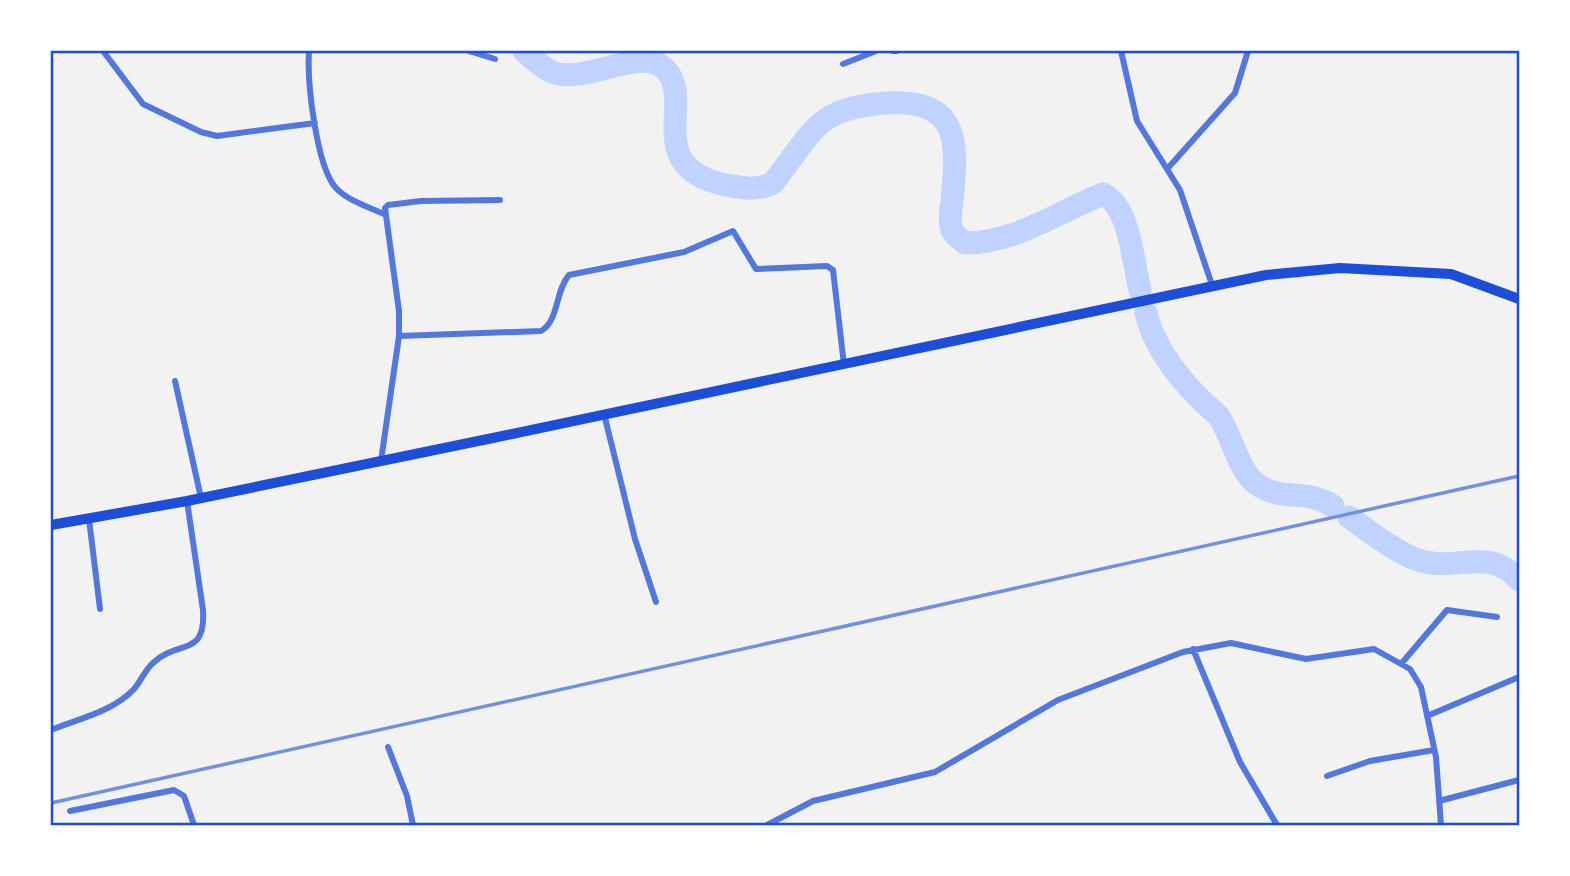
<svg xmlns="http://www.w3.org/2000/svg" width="1570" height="876" font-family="Merriweather,serif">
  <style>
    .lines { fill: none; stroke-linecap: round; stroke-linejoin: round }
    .river { stroke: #bfd3fe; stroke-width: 23 }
    .minor { stroke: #5277de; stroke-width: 6 }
    .trunk { stroke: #1d4ed8; stroke-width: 10 }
    .rail { stroke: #7290e2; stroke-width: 3.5 }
    .neatline { fill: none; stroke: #1d4ed8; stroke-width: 2.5 }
  </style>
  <rect width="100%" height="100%" fill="#f2f2f2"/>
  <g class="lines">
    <!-- river -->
    <path class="river" d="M 524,51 C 534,59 546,72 559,74 C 595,80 643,46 666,70 C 695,101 641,167 726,185 C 742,188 757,191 773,183 C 814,131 816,107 888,103 C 960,99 958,143 952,200 C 951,209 948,223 953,232 C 955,236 962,240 965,243 C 1015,243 1058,212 1103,194 C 1130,206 1133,263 1140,290
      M 1146,313 C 1154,346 1177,376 1200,399 C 1206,406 1215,411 1220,418 C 1233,439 1239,475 1261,487 C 1286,501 1308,489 1333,506
      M 1349,517 C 1370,532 1394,551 1418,560 C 1455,573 1489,545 1519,580"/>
    <!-- minor -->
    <path class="minor" d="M 103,51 L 143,104 L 201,132 L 217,136 L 315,123
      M 309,51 C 307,81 316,166 336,188 C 348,201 369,207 384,214
      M 469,51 L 495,59
      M 893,51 L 897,51
      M 1121,51 L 1137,121 L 1180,190 L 1213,288
      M 843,64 L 876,51
      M 1168,168 L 1235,93 L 1248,51
      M 399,336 L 541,331 C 559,321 555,291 569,275 L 684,252 L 733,231 L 756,269 L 827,266 L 833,270 L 844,365
      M 175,381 L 201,498
      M 604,414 L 635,539 L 656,602
      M 381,461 L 399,336 L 399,311 L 385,208 L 388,205 L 421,201 L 500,200
      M 89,519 L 100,609
      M 1193,649 L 1240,762 L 1277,825
      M 1401,664 L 1447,610 L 1497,617
      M 1427,716 L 1519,677
      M 51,730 C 78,719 114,711 134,689 C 141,681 145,670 153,663 C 178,639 206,658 203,610 L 187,501
      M 388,747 L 407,796 L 413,825
      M 1327,776 L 1370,761 L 1434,750
      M 1439,801 L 1519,780
      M 70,811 L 174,790 L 184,796 L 194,825
      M 767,825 L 813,801 L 935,772 L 1058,700 L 1183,652 L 1231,643 L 1306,659 L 1374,649 L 1410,669 L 1421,687 L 1436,757 L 1441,825"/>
    <!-- trunk -->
    <path class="trunk" d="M 51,525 L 187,501 L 488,439 L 1266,275 L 1340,268 L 1451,274 L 1519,299"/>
    <!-- rail -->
    <path class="rail" d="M 51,803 L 1519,476"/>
  </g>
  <!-- border -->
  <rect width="1570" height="876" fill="none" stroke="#ffffff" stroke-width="105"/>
  <rect x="52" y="52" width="1466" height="772" class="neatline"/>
</svg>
